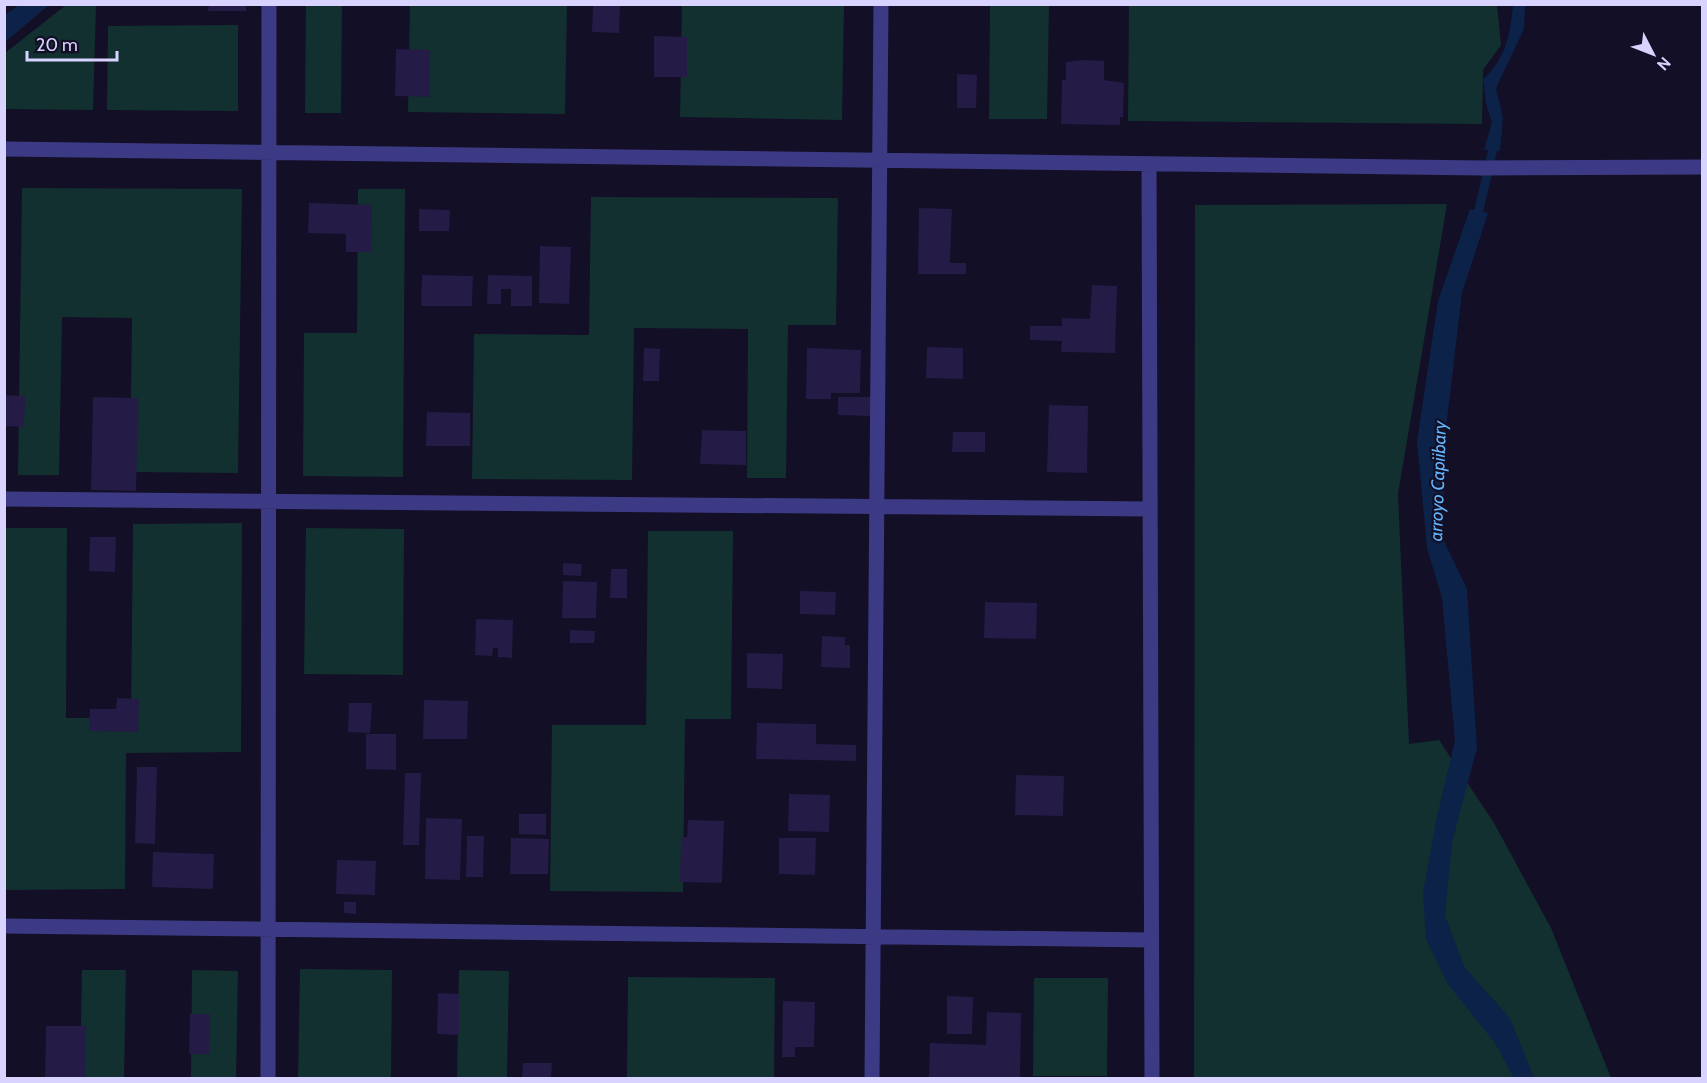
<svg xmlns="http://www.w3.org/2000/svg" width="1707" height="1083" font-family="Cabin,sans-serif">
  <style>
    .green { fill: #12302f }
    .water { fill: #0c2248 }
    .lines { fill: none; stroke-linecap: round; stroke-linejoin: round }
    .stream { stroke: #0c2248; stroke-width: 9 }
    .building { fill: #241b47 }
    .street { stroke: #3d3a85; stroke-width: 15 }
    .labels { text-anchor: middle; dominant-baseline: central; stroke-width: 4.5; stroke-linejoin: round; paint-order: stroke }
    .water-label { font-size: 18px; font-style: italic; fill: #62b6ff; stroke: #130f26 }
  </style>
  <rect width="100%" height="100%" fill="#130f26"/>
  <!-- green -->
  <path class="green" d="M 66,5 L 96,5 L 93,110 L 5,109 L 5,53 Z
    M 306,5 L 342,5 L 341,113 L 305,113 Z
    M 410,5 L 567,5 L 565,114 L 408,112 Z
    M 682,5 L 844,5 L 842,120 L 680,117 Z
    M 990,5 L 1049,5 L 1047,119 L 989,119 Z
    M 1129,5 L 1497,5 L 1501,45 L 1483,70 L 1482,124 L 1128,121 Z
    M 238,25 L 238,111 L 107,110 L 108,26 Z
    M 22,188 L 242,189 L 238,473 L 130,472 L 132,318 L 62,317 L 59,475 L 18,475 Z
    M 358,189 L 405,189 L 403,477 L 303,476 L 304,333 L 357,333 Z
    M 591,197 L 838,198 L 836,325 L 788,325 L 786,478 L 747,478 L 748,329 L 634,328 L 632,480 L 472,479 L 474,334 L 589,335 Z
    M 1447,204 L 1398,494 L 1409,744 L 1439,740 L 1494,823 L 1551,928 L 1611,1078 L 1194,1078 L 1195,205 Z
    M 242,523 L 241,752 L 126,753 L 125,889 L 5,890 L 4,528 L 67,528 L 66,718 L 131,718 L 133,524 Z
    M 306,528 L 404,529 L 403,675 L 304,674 Z
    M 648,531 L 733,531 L 731,719 L 685,719 L 683,892 L 550,891 L 552,725 L 646,725 Z
    M 300,969 L 392,970 L 391,1078 L 298,1078 Z
    M 82,970 L 126,970 L 124,1078 L 80,1078 Z
    M 192,970 L 238,971 L 236,1078 L 191,1078 Z
    M 459,970 L 509,971 L 507,1078 L 457,1078 Z
    M 628,977 L 775,978 L 774,1078 L 627,1078 Z
    M 1034,978 L 1108,978 L 1107,1076 L 1033,1076 Z"/>
  <!-- water -->
  <path class="water" d="M 19,5 L 49,5 L 5,42 L 5,15 Z
    M 1513,5 L 1525,5 L 1524,29 L 1496,88 L 1503,118 L 1500,151 L 1484,150 L 1492,122 L 1486,104 L 1483,79 C 1505,61 1511,32 1513,5 Z
    M 1470,209 L 1488,213 L 1462,293 L 1444,445 L 1444,541 L 1467,589 L 1477,748 L 1452,842 L 1445,916 L 1465,968 L 1510,1018 L 1534,1078 L 1514,1078 L 1495,1043 L 1447,983 L 1426,939 L 1423,893 L 1436,821 L 1455,740 L 1442,598 L 1427,548 L 1417,441 L 1438,301 Z"/>
  <g class="lines">
    <!-- stream -->
    <path class="stream" d="M 1476,223 L 1495,140"/>
  </g>
  <!-- building -->
  <path class="building" d="M 209,4 L 246,4 L 246,11 L 208,11 Z
    M 593,4 L 620,4 L 619,33 L 592,32 Z
    M 654,36 L 687,37 L 687,77 L 654,77 Z
    M 396,49 L 430,50 L 430,97 L 395,96 Z
    M 1084,60 L 1104,61 L 1104,80 L 1124,83 L 1123,117 L 1120,117 L 1120,125 L 1061,124 L 1062,80 L 1066,80 L 1066,62 Z
    M 957,74 L 977,75 L 976,108 L 957,108 Z
    M 309,203 L 372,205 L 371,252 L 346,252 L 346,234 L 308,233 Z
    M 919,208 L 952,209 L 950,263 L 966,263 L 966,274 L 918,274 Z
    M 419,209 L 450,210 L 449,231 L 419,231 Z
    M 540,246 L 571,247 L 569,304 L 539,303 Z
    M 422,275 L 473,276 L 472,306 L 421,306 Z
    M 488,275 L 532,276 L 532,306 L 511,306 L 511,289 L 501,289 L 501,304 L 487,304 Z
    M 1092,285 L 1117,286 L 1115,353 L 1061,352 L 1062,341 L 1030,340 L 1030,326 L 1062,326 L 1062,318 L 1090,319 Z
    M 927,347 L 963,348 L 963,379 L 926,378 Z
    M 644,348 L 660,349 L 659,381 L 643,381 Z
    M 807,348 L 861,350 L 860,393 L 831,393 L 831,399 L 806,399 Z
    M 4,395 L 25,396 L 24,427 L 4,426 Z
    M 93,397 L 138,398 L 136,491 L 91,490 Z
    M 838,397 L 871,397 L 870,416 L 838,415 Z
    M 1049,405 L 1088,406 L 1087,473 L 1047,472 Z
    M 427,412 L 470,413 L 470,446 L 426,446 Z
    M 702,430 L 746,431 L 746,465 L 700,464 Z
    M 953,432 L 985,432 L 985,452 L 952,452 Z
    M 90,537 L 116,537 L 115,572 L 89,571 Z
    M 563,563 L 582,564 L 581,576 L 563,575 Z
    M 611,569 L 627,569 L 627,598 L 610,598 Z
    M 563,581 L 597,582 L 596,618 L 562,618 Z
    M 800,591 L 836,592 L 835,615 L 800,614 Z
    M 985,602 L 1037,603 L 1036,639 L 984,638 Z
    M 476,619 L 513,620 L 512,658 L 498,657 L 498,648 L 493,648 L 492,656 L 475,655 Z
    M 570,630 L 595,631 L 594,643 L 570,643 Z
    M 822,636 L 845,637 L 845,645 L 850,645 L 850,668 L 821,667 Z
    M 747,653 L 783,654 L 782,689 L 747,688 Z
    M 117,698 L 139,699 L 138,732 L 89,731 L 90,709 L 116,709 Z
    M 424,700 L 468,701 L 467,739 L 423,739 Z
    M 349,703 L 372,703 L 370,733 L 348,732 Z
    M 757,723 L 816,724 L 816,744 L 856,745 L 856,761 L 756,759 Z
    M 366,734 L 396,734 L 396,770 L 366,769 Z
    M 137,767 L 157,767 L 155,844 L 135,843 Z
    M 405,773 L 421,773 L 419,845 L 403,845 Z
    M 1016,775 L 1064,776 L 1063,816 L 1015,815 Z
    M 789,794 L 830,795 L 829,832 L 788,831 Z
    M 519,814 L 546,814 L 546,835 L 519,834 Z
    M 426,818 L 462,819 L 460,880 L 425,879 Z
    M 688,820 L 724,821 L 722,883 L 680,882 L 681,837 L 687,837 Z
    M 467,836 L 484,836 L 483,877 L 466,877 Z
    M 511,838 L 549,839 L 548,874 L 510,874 Z
    M 779,838 L 816,838 L 815,875 L 779,874 Z
    M 153,852 L 214,854 L 213,889 L 152,887 Z
    M 337,860 L 376,861 L 375,895 L 336,894 Z
    M 344,902 L 356,902 L 356,914 L 344,913 Z
    M 438,993 L 459,994 L 459,1035 L 437,1034 Z
    M 947,996 L 973,997 L 972,1034 L 947,1034 Z
    M 783,1001 L 815,1002 L 814,1047 L 795,1047 L 795,1057 L 782,1057 Z
    M 987,1012 L 1021,1013 L 1020,1078 L 929,1078 L 930,1043 L 986,1045 Z
    M 190,1014 L 210,1014 L 209,1054 L 189,1054 Z
    M 46,1026 L 86,1026 L 85,1078 L 45,1078 Z
    M 523,1063 L 552,1063 L 551,1078 L 522,1078 Z"/>
  <g class="lines">
    <!-- street -->
    <path class="street" d="M 4,149 L 1482,168 L 1702,167
      M 1149,164 L 1152,1078
      M 4,499 L 1150,509
      M 4,926 L 1151,940
      M 268,1078 L 269,4
      M 872,1078 L 881,4"/>
  </g>
  <g class="labels">
    <!-- water labels -->
    <g class="water-label">
      <text transform="translate(1438 481) rotate(-88)">arroyo Capiibary</text>
    </g>
  </g>
  <!-- border -->
  <rect width="1707" height="1083" fill="none" stroke="#d9d4ff" stroke-width="12"/>
  <!-- north arrow -->
  <g transform="translate(1653 54) rotate(132)" stroke="#130f26" stroke-width="4.5" paint-order="stroke">
  <path d="M0-4.5L10 22L0 15L-10 22Z" fill="#d9d4ff"/>
  <text y="-9" font-size="16" font-weight="bold" text-anchor="middle" fill="#d9d4ff">N</text>
  </g>
  <!-- scale -->
  <path d="M27 51v9h90v-9" fill="none" stroke="#d9d4ff" stroke-width="3"/>
  <text x="36" y="51" font-size="18" fill="#d9d4ff" stroke="#130f26" stroke-width="4.5" paint-order="stroke">20 m</text>
</svg>
